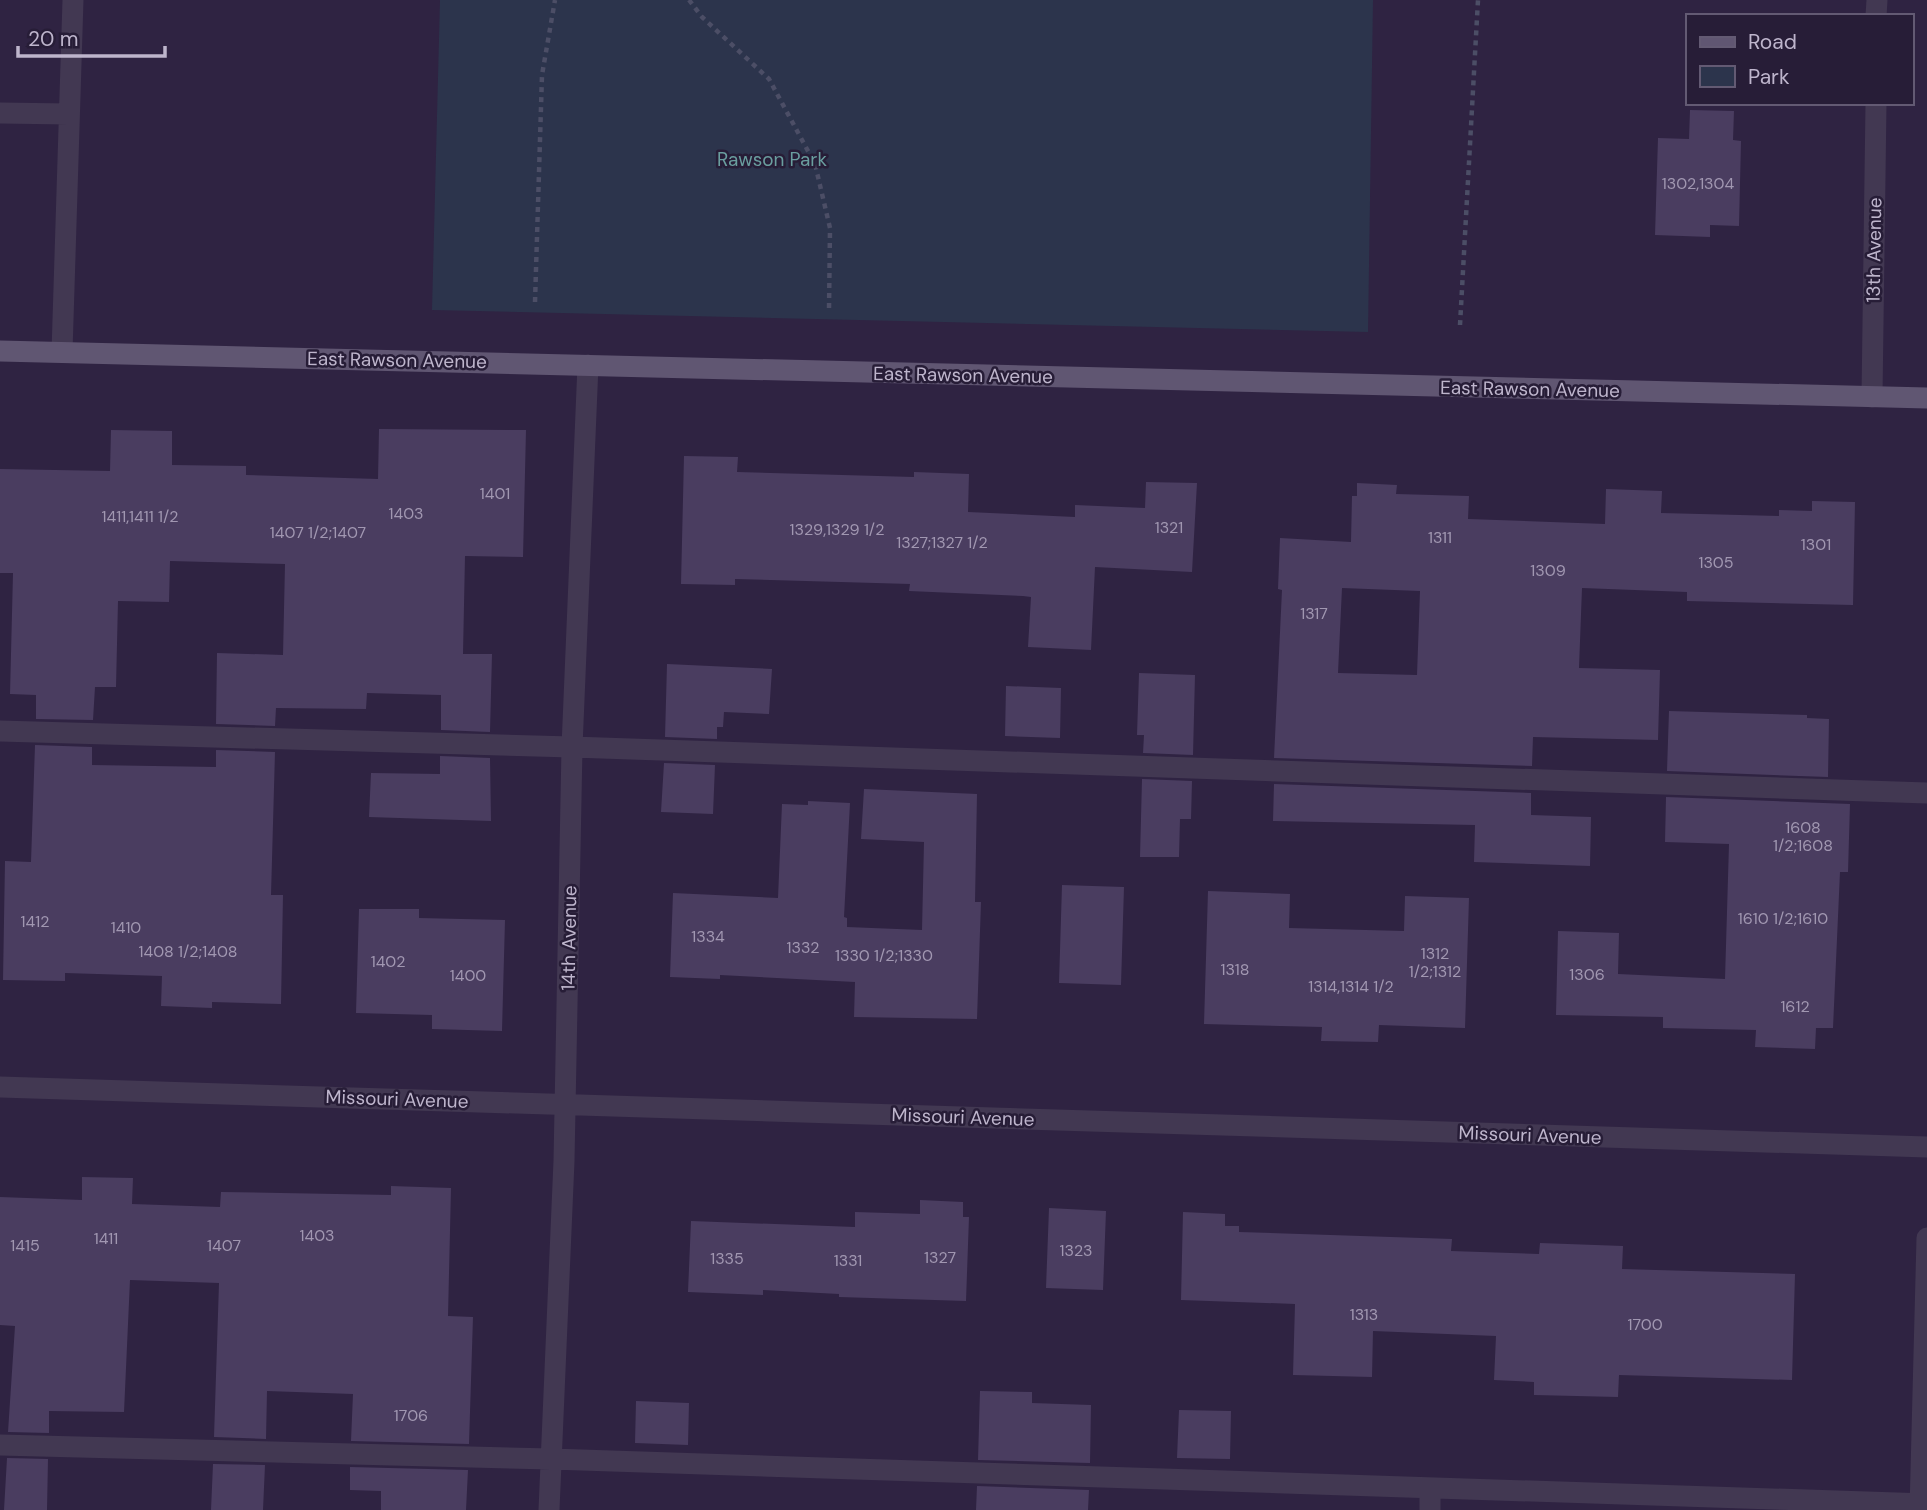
<svg xmlns="http://www.w3.org/2000/svg" width="1927" height="1510" font-family="'DM Sans',sans-serif">
  <style>
    .green { fill: #2c344c }
    .building { fill: #4a3d60; fill-rule: evenodd }
    .lines { fill: none; stroke-linecap: round; stroke-linejoin: round }
    .path { stroke: #4c4e66; stroke-width: 4.5; stroke-dasharray: 5 5; stroke-linecap: butt }
    .minor { stroke: #423852; stroke-width: 21 }
    .major { stroke: #605672; stroke-width: 21 }
    .labels { text-anchor: middle; dominant-baseline: central; stroke-width: 5; stroke-linejoin: round; paint-order: stroke }
    .number-label { font-size: 16px; fill: #a197b1 }
    .park-label { font-size: 19px; fill: #6a9e9f; stroke: #271d37 }
    .street-label { font-size: 19px; fill: #beb5cc; stroke: #271d37 }
  </style>
  <rect width="100%" height="100%" fill="#2f2342"/>
  <!-- green -->
  <path class="green" d="M 440,0 L 1373,0 L 1368,332 L 432,310 Z"/>
  <!-- building -->
  <path class="building" d="M 1690,110 L 1734,111 L 1733,140 L 1741,141 L 1739,226 L 1710,225 L 1710,237 L 1655,235 L 1658,138 L 1689,139 Z
    M 379,429 L 526,430 L 523,557 L 465,556 L 463,654 L 492,654 L 490,732 L 441,730 L 441,695 L 367,693 L 366,709 L 276,708 L 275,726 L 216,724 L 217,653 L 283,655 L 285,564 L 170,561 L 169,602 L 118,601 L 116,687 L 95,687 L 93,720 L 36,719 L 36,695 L 10,694 L 13,573 L 0,573 L 0,469 L 110,471 L 111,430 L 172,431 L 172,465 L 246,466 L 246,475 L 378,479 Z
    M 684,456 L 738,457 L 737,472 L 914,477 L 914,472 L 969,474 L 968,512 L 1075,517 L 1075,505 L 1145,508 L 1146,482 L 1197,483 L 1192,572 L 1095,567 L 1091,650 L 1028,647 L 1031,597 L 1023,596 L 909,591 L 910,584 L 735,579 L 735,585 L 681,584 Z
    M 1357,483 L 1397,485 L 1396,494 L 1469,496 L 1468,519 L 1605,524 L 1606,489 L 1662,491 L 1661,513 L 1779,516 L 1779,510 L 1812,511 L 1812,501 L 1855,502 L 1853,605 L 1687,601 L 1687,592 L 1582,588 L 1579,668 L 1660,670 L 1658,740 L 1533,737 L 1532,766 L 1274,758 L 1282,590 L 1278,589 L 1280,538 L 1351,542 L 1352,496 L 1357,496 ZM 1342,588 L 1420,591 L 1417,675 L 1338,673 Z
    M 667,664 L 772,669 L 769,714 L 724,712 L 723,727 L 717,727 L 717,739 L 665,737 Z
    M 1139,673 L 1195,675 L 1193,755 L 1143,753 L 1144,735 L 1137,735 Z
    M 1006,686 L 1061,688 L 1060,738 L 1005,736 Z
    M 1669,711 L 1807,715 L 1807,718 L 1829,719 L 1828,777 L 1667,771 Z
    M 35,745 L 92,747 L 92,765 L 216,767 L 216,750 L 275,752 L 271,895 L 283,895 L 281,1004 L 212,1002 L 212,1008 L 161,1006 L 162,976 L 65,973 L 65,981 L 3,980 L 5,861 L 31,862 Z
    M 440,756 L 490,758 L 491,821 L 369,817 L 371,773 L 440,774 Z
    M 664,763 L 715,765 L 713,814 L 661,812 Z
    M 1142,779 L 1192,781 L 1191,819 L 1180,819 L 1179,857 L 1140,857 Z
    M 1274,784 L 1531,793 L 1531,815 L 1591,817 L 1590,866 L 1474,862 L 1475,825 L 1273,821 Z
    M 864,789 L 977,794 L 975,902 L 981,902 L 977,1019 L 854,1017 L 855,982 L 720,975 L 720,979 L 670,977 L 673,893 L 778,898 L 782,804 L 808,805 L 808,801 L 850,803 L 844,917 L 847,918 L 847,927 L 922,930 L 924,842 L 861,839 Z
    M 1666,797 L 1850,804 L 1848,872 L 1840,872 L 1833,1028 L 1816,1028 L 1815,1049 L 1755,1047 L 1756,1030 L 1663,1028 L 1663,1017 L 1556,1015 L 1558,931 L 1619,933 L 1618,974 L 1725,979 L 1729,844 L 1665,842 Z
    M 1062,885 L 1124,887 L 1121,985 L 1059,983 Z
    M 1208,891 L 1290,894 L 1289,928 L 1404,931 L 1405,896 L 1469,898 L 1465,1028 L 1379,1025 L 1378,1042 L 1321,1041 L 1322,1027 L 1204,1024 Z
    M 359,909 L 419,909 L 419,918 L 505,920 L 502,1031 L 432,1029 L 432,1015 L 356,1013 Z
    M 82,1177 L 133,1178 L 132,1204 L 220,1207 L 221,1192 L 391,1195 L 391,1186 L 451,1188 L 448,1316 L 473,1317 L 469,1444 L 351,1441 L 353,1394 L 267,1391 L 266,1439 L 214,1437 L 219,1283 L 130,1280 L 124,1412 L 49,1411 L 49,1433 L 8,1432 L 15,1326 L 0,1325 L 0,1197 L 82,1200 Z
    M 920,1200 L 963,1202 L 963,1217 L 969,1217 L 966,1301 L 839,1297 L 839,1294 L 763,1290 L 763,1295 L 688,1292 L 691,1221 L 855,1227 L 855,1212 L 920,1214 Z
    M 1049,1208 L 1106,1211 L 1103,1290 L 1046,1288 Z
    M 1183,1212 L 1225,1214 L 1225,1226 L 1239,1226 L 1239,1232 L 1452,1239 L 1451,1251 L 1539,1254 L 1540,1243 L 1623,1246 L 1622,1269 L 1795,1274 L 1792,1380 L 1619,1375 L 1618,1397 L 1534,1395 L 1534,1382 L 1494,1380 L 1496,1336 L 1373,1331 L 1372,1377 L 1293,1375 L 1295,1304 L 1181,1300 Z
    M 980,1391 L 1032,1392 L 1032,1403 L 1091,1405 L 1090,1463 L 978,1460 Z
    M 636,1401 L 689,1403 L 688,1445 L 635,1443 Z
    M 1179,1410 L 1231,1411 L 1230,1459 L 1177,1458 Z
    M 7,1458 L 48,1459 L 47,1510 L 4,1510 Z
    M 213,1464 L 265,1465 L 263,1510 L 211,1510 Z
    M 350,1467 L 468,1470 L 466,1510 L 381,1510 L 381,1491 L 350,1490 Z
    M 977,1486 L 1089,1490 L 1088,1510 L 976,1510 Z"/>
  <g class="lines">
    <!-- path -->
    <path class="path" d="M 689,0 L 702,17 L 769,79 L 815,164 L 830,228 L 829,310
      M 535,302 L 542,75 L 555,0
      M 1460,325 L 1478,0"/>
    <!-- minor -->
    <path class="minor" d="M 1876,16 L 1877,0
      M 0,113 L 69,114
      M 62,352 L 73,0
      M 1872,397 L 1876,103
      M 0,731 L 572,747 L 1927,793
      M 0,1087 L 1927,1147
      M 0,1445 L 551,1459 L 1927,1504
      M 549,1510 L 564,1161 L 572,747 L 588,365
      M 1430,1510 L 1430,1488
      M 1920,1510 L 1927,1238"/>
    <!-- major -->
    <path class="major" d="M 0,351 L 1927,398"/>
  </g>
  <g class="labels">
    <!-- number labels -->
    <g class="number-label">
      <text x="1698" y="183">1302,1304</text>
      <text x="495" y="493">1401</text>
      <text x="406" y="513">1403</text>
      <text x="140" y="516">1411,1411 1/2</text>
      <text x="1169" y="527">1321</text>
      <text x="837" y="529">1329,1329 1/2</text>
      <text x="318" y="532">1407 1/2;1407</text>
      <text x="1440" y="537">1311</text>
      <text x="942" y="542">1327;1327 1/2</text>
      <text x="1816" y="544">1301</text>
      <text x="1716" y="562">1305</text>
      <text x="1548" y="570">1309</text>
      <text x="1314" y="613">1317</text>
      <text x="1803" y="827">1608<tspan x="1803" dy="18">1/2;1608</tspan></text>
      <text x="1783" y="918">1610 1/2;1610</text>
      <text x="35" y="921">1412</text>
      <text x="126" y="927">1410</text>
      <text x="708" y="936">1334</text>
      <text x="803" y="947">1332</text>
      <text x="188" y="951">1408 1/2;1408</text>
      <text x="1435" y="953">1312<tspan x="1435" dy="18">1/2;1312</tspan></text>
      <text x="884" y="955">1330 1/2;1330</text>
      <text x="388" y="961">1402</text>
      <text x="1235" y="969">1318</text>
      <text x="1587" y="974">1306</text>
      <text x="468" y="975">1400</text>
      <text x="1351" y="986">1314,1314 1/2</text>
      <text x="1795" y="1006">1612</text>
      <text x="317" y="1235">1403</text>
      <text x="106" y="1238">1411</text>
      <text x="25" y="1245">1415</text>
      <text x="224" y="1245">1407</text>
      <text x="1076" y="1250">1323</text>
      <text x="940" y="1257">1327</text>
      <text x="727" y="1258">1335</text>
      <text x="848" y="1260">1331</text>
      <text x="1364" y="1314">1313</text>
      <text x="1645" y="1324">1700</text>
      <text x="411" y="1415">1706</text>
    </g>
    <!-- park labels -->
    <g class="park-label">
      <text x="772" y="159">Rawson Park</text>
    </g>
    <!-- street labels -->
    <g class="street-label">
      <text transform="translate(1874 250) rotate(-89)">13th Avenue</text>
      <text transform="translate(397 360) rotate(1)">East Rawson Avenue</text>
      <text transform="translate(963 375) rotate(1)">East Rawson Avenue</text>
      <text transform="translate(1530 389) rotate(1)">East Rawson Avenue</text>
      <text transform="translate(569 938) rotate(-89)">14th Avenue</text>
      <text transform="translate(397 1099) rotate(2)">Missouri Avenue</text>
      <text transform="translate(963 1117) rotate(2)">Missouri Avenue</text>
      <text transform="translate(1530 1135) rotate(2)">Missouri Avenue</text>
    </g>
  </g>
  <!-- legend -->
  <rect x="1686" y="14" width="228" height="91" fill="#271d37" stroke="#635a73" stroke-width="2"/>
  <rect x="1700" y="37" width="35" height="10" fill="#605672" stroke="#635a73" stroke-width="2"/>
  <text x="1748" y="49" font-size="21" fill="#beb5cc">Road</text>
  <rect x="1700" y="66" width="35" height="21" fill="#2c344c" stroke="#635a73" stroke-width="2"/>
  <text x="1748" y="84" font-size="21" fill="#beb5cc">Park</text>
  <!-- scale -->
  <path d="M18 46v10h147v-10" fill="none" stroke="#beb5cc" stroke-width="3.5"/>
  <text x="28" y="46" font-size="21" fill="#beb5cc" stroke="#271d37" stroke-width="5" paint-order="stroke">20 m</text>
</svg>
